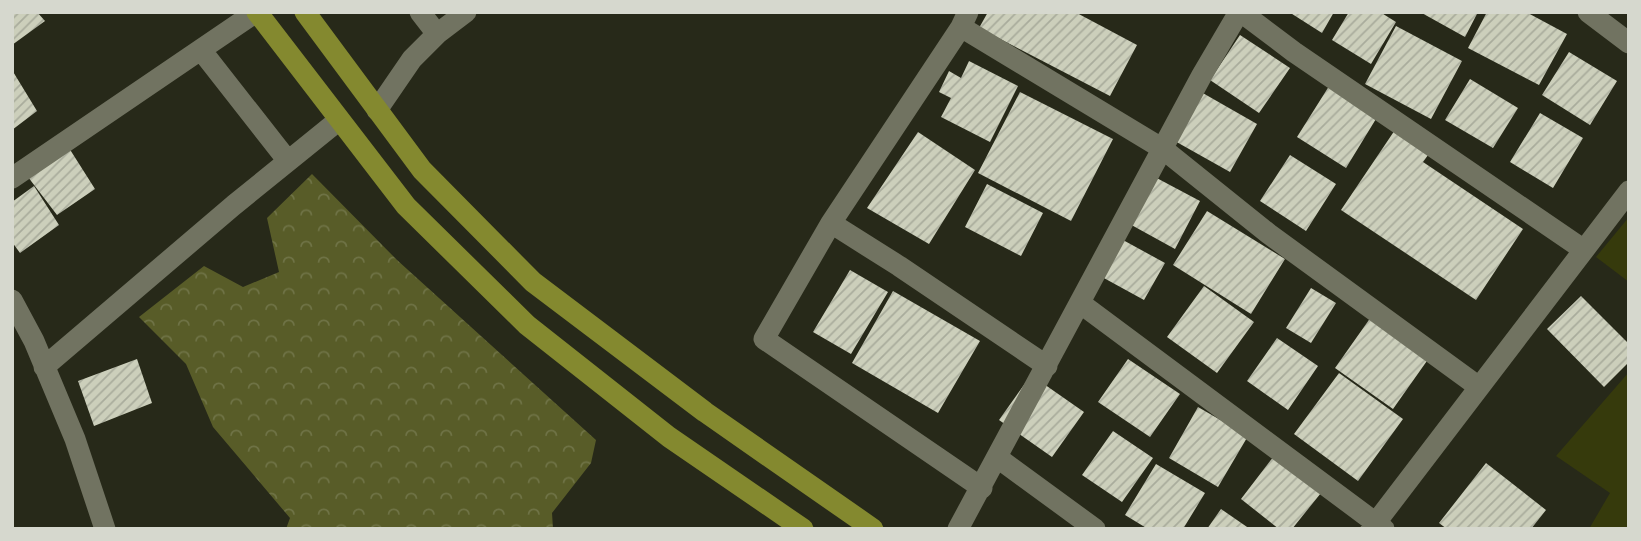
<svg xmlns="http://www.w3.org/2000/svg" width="1641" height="541" font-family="Manrope,sans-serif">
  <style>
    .green { fill: #363a0c }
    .forest { fill: url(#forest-crowns) }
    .building { fill: url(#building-hatch) }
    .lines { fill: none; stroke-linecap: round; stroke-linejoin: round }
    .minor { stroke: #717361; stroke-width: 21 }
    .major { stroke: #84892f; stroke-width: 21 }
  </style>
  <defs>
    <pattern id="forest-crowns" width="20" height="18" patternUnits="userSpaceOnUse" patternTransform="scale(1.75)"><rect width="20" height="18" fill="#585c28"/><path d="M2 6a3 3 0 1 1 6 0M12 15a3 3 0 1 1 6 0" fill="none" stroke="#6f7346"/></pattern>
    <pattern id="building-hatch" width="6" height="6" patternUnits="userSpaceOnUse" patternTransform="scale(1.75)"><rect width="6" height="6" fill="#cccfbb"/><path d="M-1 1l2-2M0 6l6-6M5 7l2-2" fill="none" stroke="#a9ac9c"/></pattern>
  </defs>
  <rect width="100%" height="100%" fill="#272919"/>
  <!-- green -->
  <path class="green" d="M 1629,217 L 1629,282 L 1596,257 Z
    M 1629,372 L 1629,529 L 1589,529 L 1610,493 L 1556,456 Z"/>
  <!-- forest -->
  <path class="forest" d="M 312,174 L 397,260 L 596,440 L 591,463 L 552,513 L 553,529 L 286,529 L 290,518 L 213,427 L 186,364 L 139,317 L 204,266 L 243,287 L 279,272 L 267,218 Z"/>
  <!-- building -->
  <path class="building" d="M 12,12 L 37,12 L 45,21 L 12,45 Z
    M 988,12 L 1075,12 L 1137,45 L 1110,96 L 979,28 Z
    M 1289,12 L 1334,12 L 1322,33 Z
    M 1349,12 L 1380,12 L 1396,22 L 1371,64 L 1332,40 Z
    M 1420,12 L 1478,12 L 1465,37 Z
    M 1487,12 L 1526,12 L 1567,34 L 1539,85 L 1468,48 Z
    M 1396,26 L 1462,61 L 1431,119 L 1365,84 Z
    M 1240,35 L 1290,68 L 1259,113 L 1210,80 Z
    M 1569,52 L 1617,81 L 1590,125 L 1542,95 Z
    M 969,61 L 1018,86 L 990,142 L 941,117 L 951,98 L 939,92 L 949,71 L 961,78 Z
    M 12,70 L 37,111 L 12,130 Z
    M 1470,79 L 1518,108 L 1493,148 L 1445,120 Z
    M 1331,83 L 1379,114 L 1346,168 L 1297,137 Z
    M 1020,92 L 1113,139 L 1071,221 L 978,173 Z
    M 1201,92 L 1257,124 L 1230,172 L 1173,140 Z
    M 1540,113 L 1583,138 L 1553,188 L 1510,162 Z
    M 1401,121 L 1436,144 L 1423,162 L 1523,229 L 1476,300 L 1341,210 Z
    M 918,132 L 975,170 L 929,244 L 867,208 Z
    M 69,148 L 95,189 L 57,215 L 28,177 Z
    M 1290,155 L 1336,184 L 1306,231 L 1260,201 Z
    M 1151,175 L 1200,201 L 1175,249 L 1126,222 Z
    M 987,184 L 1043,213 L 1021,256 L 965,227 Z
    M 34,186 L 59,225 L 20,253 L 12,242 L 12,202 Z
    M 1207,211 L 1285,259 L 1251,314 L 1173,265 Z
    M 1123,240 L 1165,263 L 1144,300 L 1102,277 Z
    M 850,270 L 888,292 L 851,354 L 813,332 Z
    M 1204,286 L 1254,322 L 1217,373 L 1167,337 Z
    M 1311,288 L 1336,303 L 1311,343 L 1286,328 Z
    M 893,291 L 980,341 L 938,413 L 852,363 Z
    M 1581,296 L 1629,344 L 1629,362 L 1604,387 L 1547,329 Z
    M 1371,317 L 1429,358 L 1393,409 L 1335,368 Z
    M 1277,338 L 1318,366 L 1288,410 L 1247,381 Z
    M 137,359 L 152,403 L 94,426 L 78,381 Z
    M 1128,359 L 1180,394 L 1150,437 L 1098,402 Z
    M 1339,373 L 1403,419 L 1358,481 L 1294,434 Z
    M 1031,375 L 1084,412 L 1052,457 L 999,420 Z
    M 1198,407 L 1248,436 L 1218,487 L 1169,458 Z
    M 1113,431 L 1153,458 L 1122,502 L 1082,475 Z
    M 1274,456 L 1321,493 L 1292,529 L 1279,529 L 1241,499 Z
    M 1486,463 L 1546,510 L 1531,529 L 1447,529 L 1439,523 Z
    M 1156,464 L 1205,493 L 1183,529 L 1148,529 L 1125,515 Z
    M 1221,509 L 1250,529 L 1207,529 Z"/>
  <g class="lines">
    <!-- minor -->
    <path class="minor" d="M 420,12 L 437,34
      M 968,12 L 961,27 L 831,223 L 764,339 L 982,488
      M 1241,12 L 1294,52 L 1584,250
      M 1588,12 L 1629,43
      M 961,27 L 1163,149 L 1269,234 L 1479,387
      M 201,50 L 288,161
      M 377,110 L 412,59 L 437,34 L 466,12
      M 12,178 L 256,12
      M 831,223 L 899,266 L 1047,366
      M 12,300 L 34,341 L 75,439 L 105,529
      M 1080,303 L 1384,529
      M 44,367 L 234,205 L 339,120
      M 998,458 L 1095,529
      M 958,529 L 1202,75 L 1239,12
      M 1371,529 L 1629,191"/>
    <!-- major -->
    <path class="major" d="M 257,12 L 406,206 L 527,325 L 669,437 L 803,529
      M 305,12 L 422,170 L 533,282 L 705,412 L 873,529"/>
  </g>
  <!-- border -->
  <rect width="1641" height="541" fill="none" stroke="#d6d8ce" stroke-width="28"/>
</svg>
